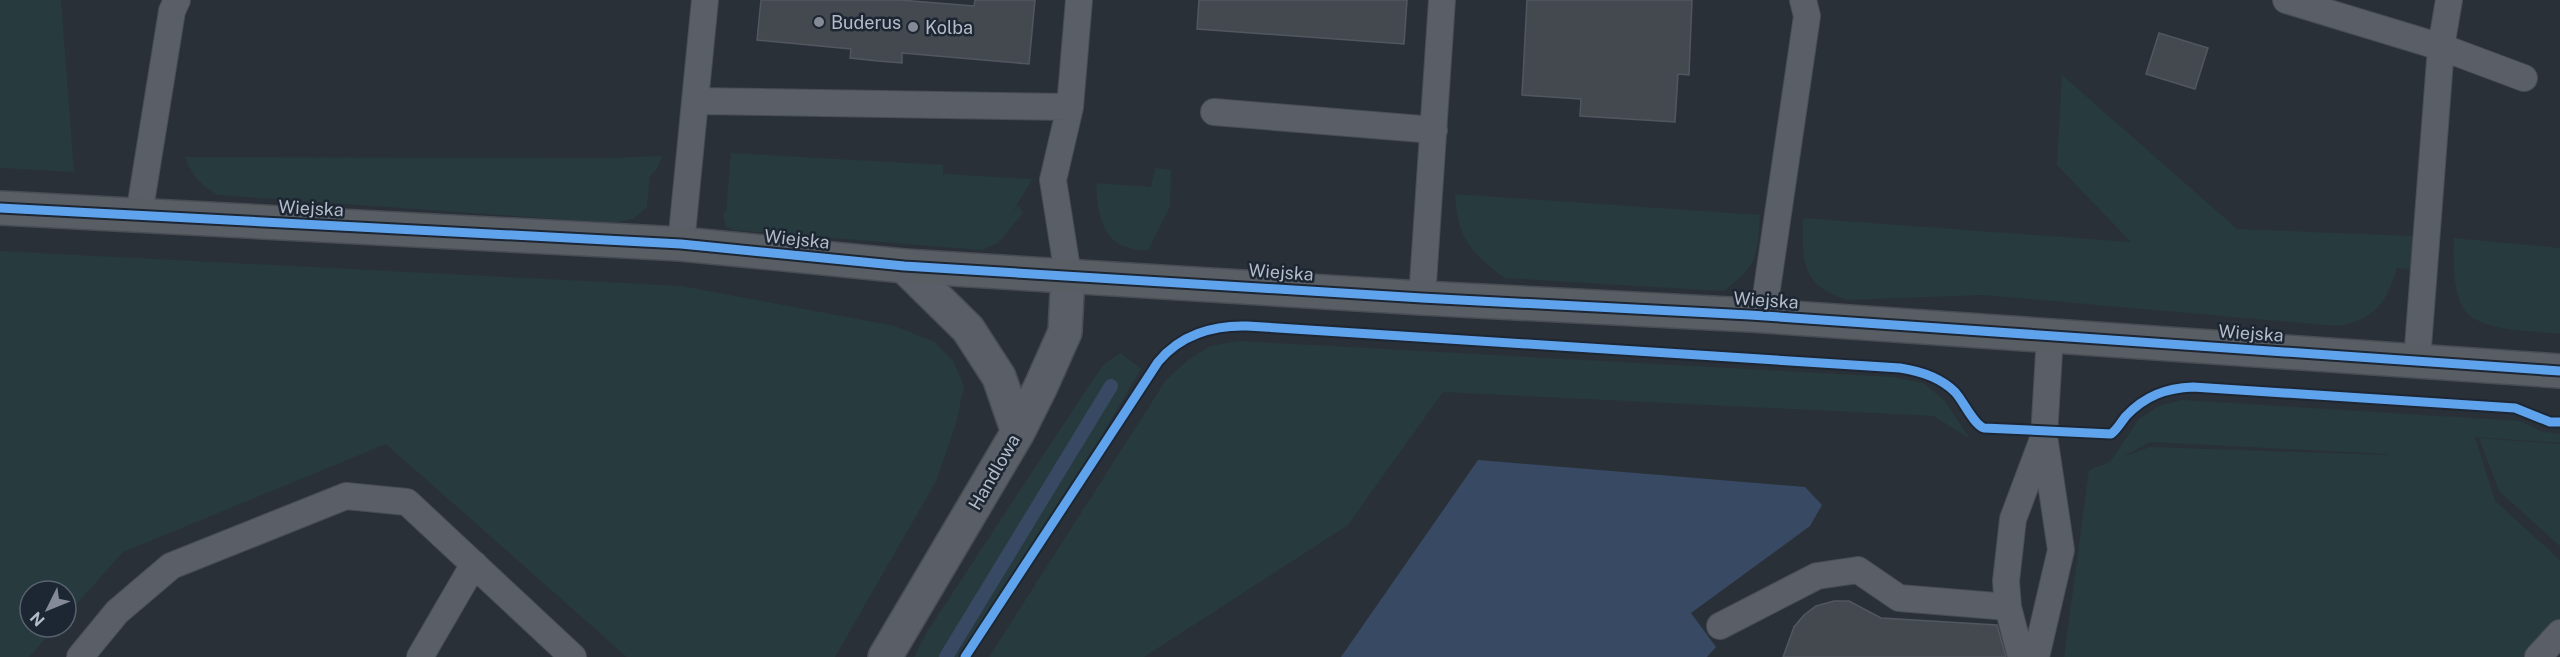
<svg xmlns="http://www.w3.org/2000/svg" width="2560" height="657" font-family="'Public Sans',sans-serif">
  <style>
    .green { fill: #273a3e; fill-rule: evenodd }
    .water { fill: #384963 }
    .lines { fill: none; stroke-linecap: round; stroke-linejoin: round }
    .stream { stroke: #384963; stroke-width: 14 }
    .building { fill: #444950; stroke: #52575f; stroke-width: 1.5 }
    .lane-casing { stroke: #484c53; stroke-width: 28 }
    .street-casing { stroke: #484c53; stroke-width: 36 }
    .secondary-casing { stroke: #484c53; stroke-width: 36 }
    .lane { stroke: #5a5e66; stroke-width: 26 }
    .street { stroke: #5a5e66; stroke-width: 33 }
    .secondary { stroke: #595d64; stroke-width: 33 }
    .cycleway-casing { stroke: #1d2633; stroke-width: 13 }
    .cycleway { stroke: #60a3ed; stroke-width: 9 }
    .poi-dot { fill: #848b96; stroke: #1d2633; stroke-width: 2 }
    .labels { text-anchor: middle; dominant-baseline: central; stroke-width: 5; stroke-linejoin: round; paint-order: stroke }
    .poi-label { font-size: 18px; fill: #b4bcc9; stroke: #1d2633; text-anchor: start }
    .street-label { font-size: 18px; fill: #b4bcc9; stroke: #1d2633 }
  </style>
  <rect width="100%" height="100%" fill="#2a3038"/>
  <!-- green -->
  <path class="green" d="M 0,0 L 61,0 L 74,172 L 0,168 Z
    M 2062,75 L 2237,229 L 2414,236 L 2410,269 L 2397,268 C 2386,303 2376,319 2338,326 L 1982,295 L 1848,300 C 1801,286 1802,261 1803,218 L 2131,242 L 2057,165 Z
    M 731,153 L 943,165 L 943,174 L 1032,179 L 1011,215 L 1018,205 L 1023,213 L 998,243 L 981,250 L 733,230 L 726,226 L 723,213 L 726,212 Z
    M 662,156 L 657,169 L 650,176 L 647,207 L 633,219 L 614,223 L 218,195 C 200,185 193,176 185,157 L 605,158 Z
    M 1155,168 L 1171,170 L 1170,206 L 1148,250 C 1104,251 1098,221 1096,183 L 1151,187 Z
    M 1455,194 L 1760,215 C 1757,256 1758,267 1723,291 L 1505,278 C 1471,255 1457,236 1455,194 Z
    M 2454,238 L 2560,248 L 2560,334 C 2535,331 2477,332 2463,308 C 2453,292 2453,257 2454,238 Z
    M 0,251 L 682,286 L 895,326 L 935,342 L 954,362 L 964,386 L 956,424 L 936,481 L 835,657 L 627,657 L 386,444 L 123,552 L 66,616 L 66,591 L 30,591 L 30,627 L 56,627 L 29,657 L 0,657 Z
    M 1239,341 L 1893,377 L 1923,383 L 1944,400 L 1970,439 L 1934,416 L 1443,392 L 1348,525 L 1144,657 L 989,657 L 1166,380 L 1187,361 L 1210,346 Z
    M 1121,353 L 1141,369 L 971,657 L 914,657 L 927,632 L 1092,381 L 1103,365 Z
    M 2182,400 L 2520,421 L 2540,431 L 2560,434 L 2560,443 L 2475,437 L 2495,501 L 2560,560 L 2560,623 L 2529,657 L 2064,657 L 2089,470 L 2110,462 L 2139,419 L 2159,406 ZM 2150,442 L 2387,454 L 2387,455 L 2150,447 L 2123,457 Z
    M 2479,438 L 2560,444 L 2560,546 L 2499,491 Z"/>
  <!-- water -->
  <path class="water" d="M 1478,460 L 1805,487 L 1822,505 L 1810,526 L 1691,613 L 1716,647 L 1707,657 L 1341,657 Z"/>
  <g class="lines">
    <!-- stream -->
    <path class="stream" d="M 946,657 L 1111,386"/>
  </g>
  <!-- building -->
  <path class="building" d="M 761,0 L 900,0 L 974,6 L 975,0 L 1035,0 L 1029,64 L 902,53 L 902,63 L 878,61 L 850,58 L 851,49 L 757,40 Z
    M 1199,0 L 1407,0 L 1404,44 L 1197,29 Z
    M 1527,0 L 1692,0 L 1689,75 L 1678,74 L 1675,122 L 1580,116 L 1581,99 L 1522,95 Z
    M 2159,33 L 2208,48 L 2195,89 L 2146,74 Z
    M 1834,601 L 1849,601 L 1881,618 L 1997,625 L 2006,657 L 1783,657 L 1794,627 L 1804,615 L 1816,606 Z"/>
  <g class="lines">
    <!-- lane casing -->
    <g class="lane-casing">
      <path id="lane" d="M 2286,0 L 2441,47 L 2417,360
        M 2449,0 L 2441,47 L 2524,78
        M 695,101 L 705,0
        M 1214,112 L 1434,130
        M 139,215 L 172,11 L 177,0
        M 681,244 L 695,101 L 1070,107
        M 1068,275 L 1053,180 L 1070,107 L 1079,0
        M 1422,298 L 1442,0
        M 1763,316 L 1807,16 L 1803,0
        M 1720,626 L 1817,576 L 1858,570 L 1899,598 L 2008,607
        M 80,657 L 117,612 L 171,566 L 346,496 L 407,502 L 573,657
        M 420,657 L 474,564
        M 2021,657 L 2008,607 L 2006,581 L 2013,519 L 2043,439
        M 2036,657 L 2061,550 L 2044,436 L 2050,336
        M 2538,657 L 2560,633"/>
    </g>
    <!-- street casing -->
    <g class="street-casing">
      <path id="street" d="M 904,266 L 968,329 L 999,377 L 1018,432
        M 885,657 L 1018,432 L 1041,386 L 1065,332 L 1068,275"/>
    </g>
    <!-- secondary casing -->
    <g class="secondary-casing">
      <path id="secondary" d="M 0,208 L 681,244 L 904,266 L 1422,298 L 1750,315 L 2560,371"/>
    </g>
    <!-- lane -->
    <use href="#lane" class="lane"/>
    <!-- street -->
    <use href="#street" class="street"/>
    <!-- secondary -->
    <use href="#secondary" class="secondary"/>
    <!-- cycleway casing -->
    <g class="cycleway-casing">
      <path id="cycleway" d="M 0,208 L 681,244 L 904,266 L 1422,298 L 1750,315 L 2560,371
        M 965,657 L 1158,362 C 1180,335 1213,325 1247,326 L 1900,368 C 1920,371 1941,378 1955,392 C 1964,402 1974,425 1984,428 L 2111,434 C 2117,430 2121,422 2126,416 C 2145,396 2166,388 2193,387 L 2515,408 L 2550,422 L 2560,422"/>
    </g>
    <!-- cycleway -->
    <use href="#cycleway" class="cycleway"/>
  </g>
  <!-- markers -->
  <g class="poi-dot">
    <circle cx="819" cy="22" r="6"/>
    <circle cx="913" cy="27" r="6"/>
  </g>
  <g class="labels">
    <!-- poi labels -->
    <g class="poi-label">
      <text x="831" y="22">Buderus</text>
      <text x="925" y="27">Kolba</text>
    </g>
    <!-- street labels -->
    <g class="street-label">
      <text transform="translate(311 208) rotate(3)">Wiejska</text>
      <text transform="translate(797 239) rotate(6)">Wiejska</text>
      <text transform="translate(1281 272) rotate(4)">Wiejska</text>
      <text transform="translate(1766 300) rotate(4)">Wiejska</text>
      <text transform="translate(2251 333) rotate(4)">Wiejska</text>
      <text transform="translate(994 472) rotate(-60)">Handlowa</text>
    </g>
  </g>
  <!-- north arrow -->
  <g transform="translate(48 609) rotate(227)"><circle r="28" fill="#1d2633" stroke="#59626f" stroke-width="1.5"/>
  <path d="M0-4.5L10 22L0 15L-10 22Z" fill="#848b96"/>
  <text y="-9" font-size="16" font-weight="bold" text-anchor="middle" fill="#b4bcc9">N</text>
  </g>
</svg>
